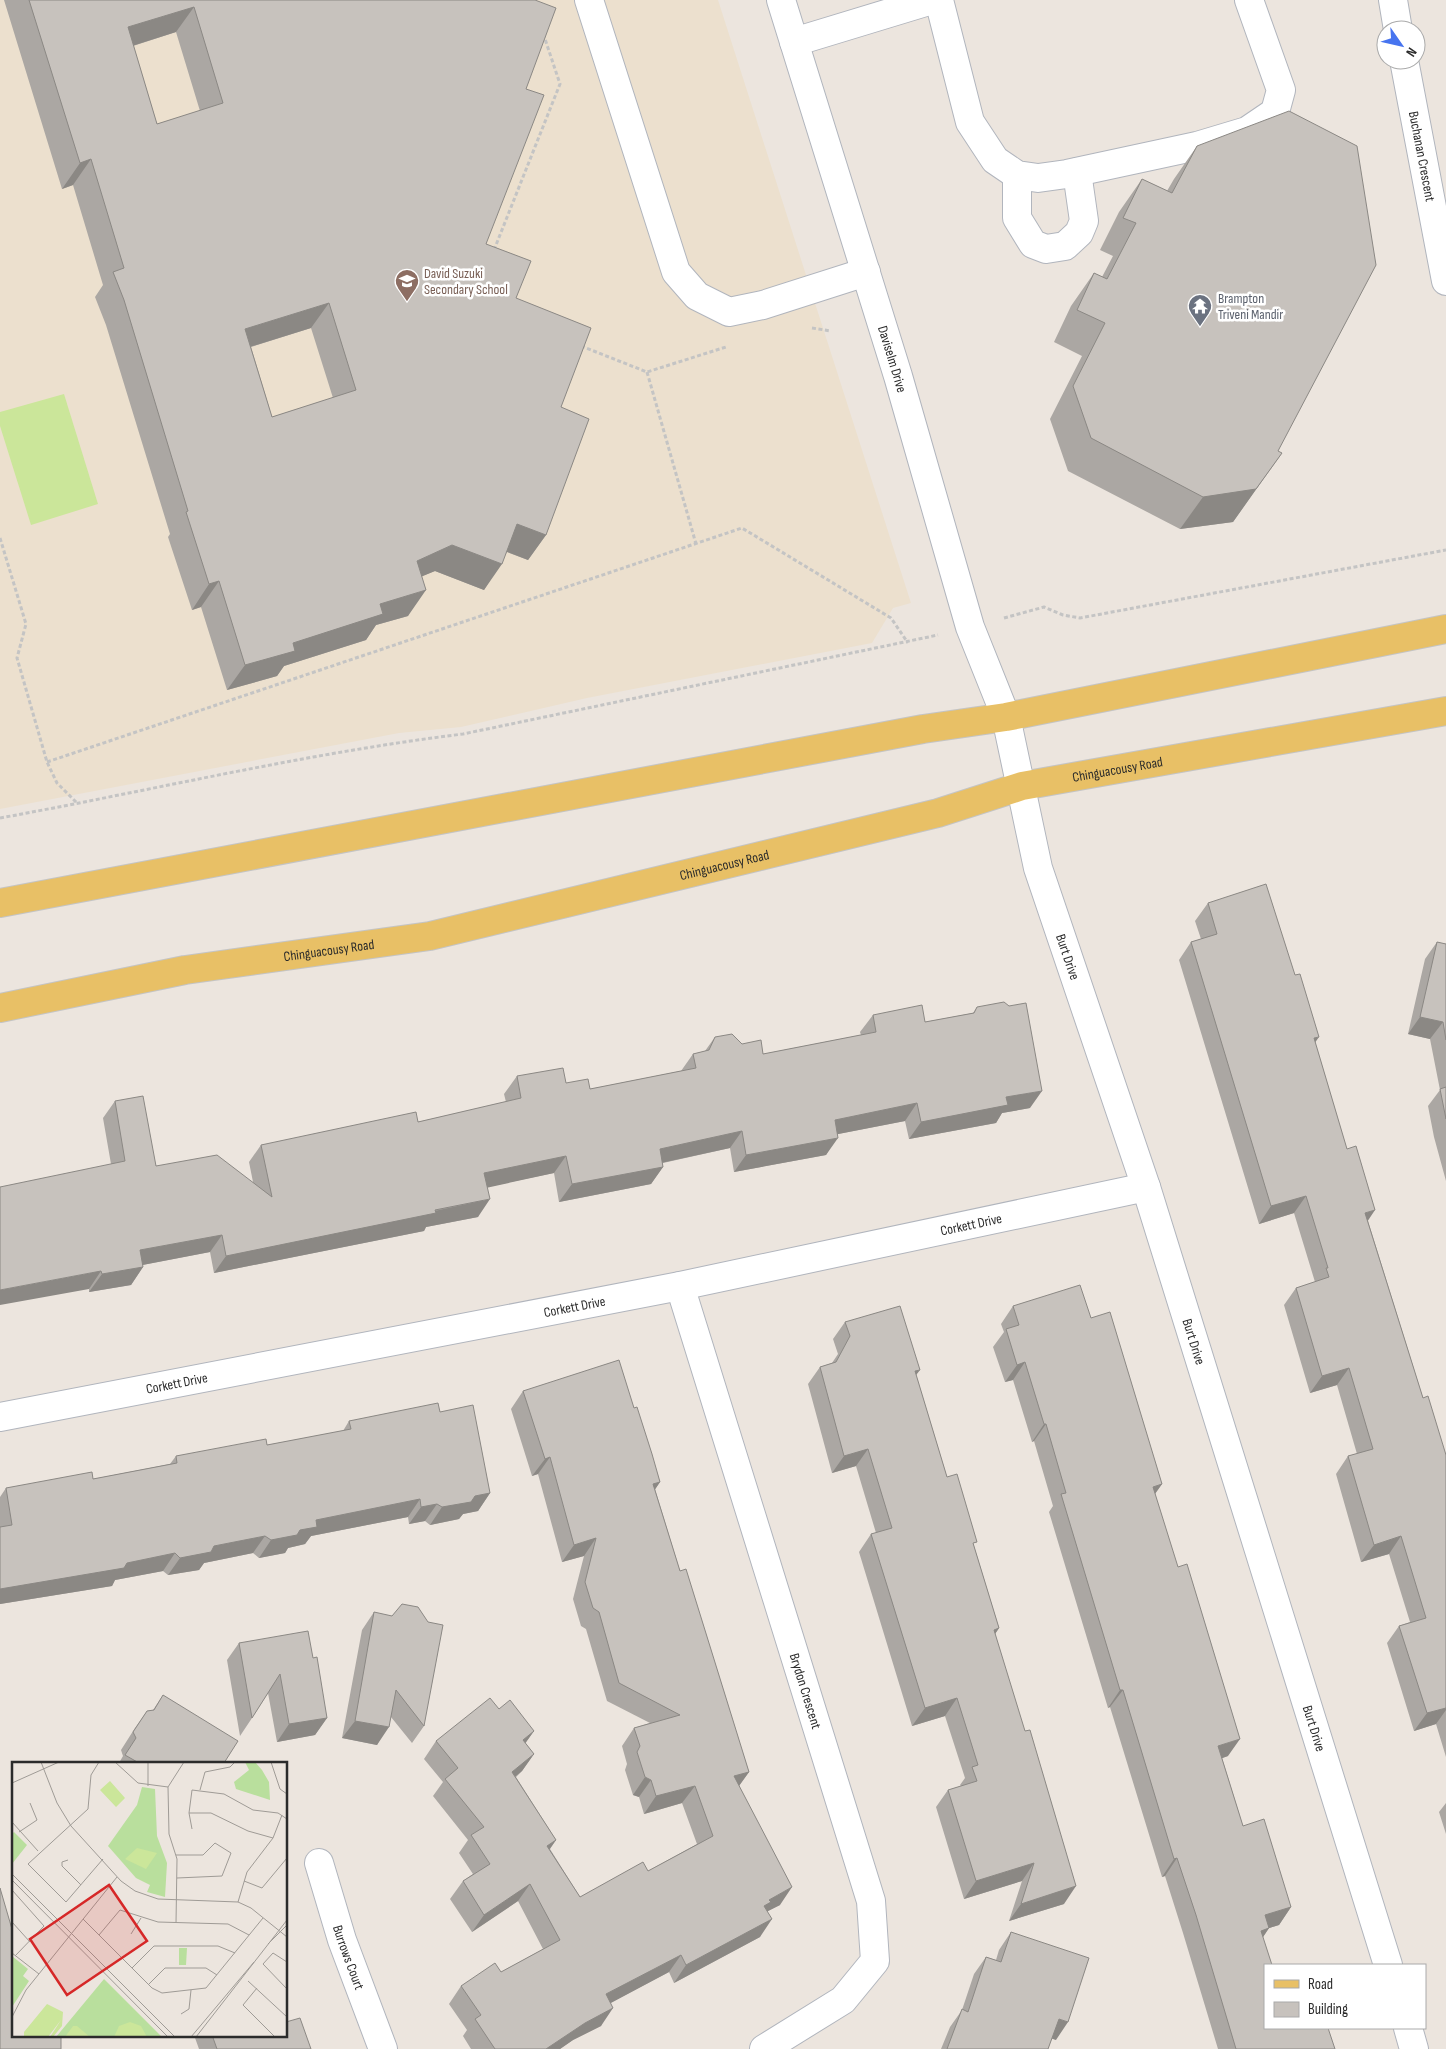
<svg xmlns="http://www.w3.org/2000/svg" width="1446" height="2049" font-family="'Sofia Sans Condensed',sans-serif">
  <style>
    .education { fill: #ece0ce }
    .pitch { fill: #cbe69a }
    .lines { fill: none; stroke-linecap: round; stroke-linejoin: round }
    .minor-casing { stroke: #b1b5bd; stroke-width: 30 }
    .major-casing { stroke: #c4c4c4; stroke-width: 30 }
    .path { stroke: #c4c4c4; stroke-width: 3; stroke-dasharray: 4 2.5; stroke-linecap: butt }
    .minor { stroke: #fff; stroke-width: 28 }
    .major { stroke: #e8c066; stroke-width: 28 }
    .wall { fill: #aba7a3; fill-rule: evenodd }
    .shaded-wall { fill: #8b8884 }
    .building { fill: #c7c2bd; stroke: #8b8884; fill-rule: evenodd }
    .labels { text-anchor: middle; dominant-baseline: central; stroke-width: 5; stroke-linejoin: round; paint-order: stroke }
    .street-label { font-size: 14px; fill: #2b2b2b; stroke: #fff }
    .education-label { font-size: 14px; fill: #785e54; stroke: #fff; text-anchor: start }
    .worship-label { font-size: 14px; fill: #5b616d; stroke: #fff; text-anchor: start }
    .inset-road { fill: none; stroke: #9f9b96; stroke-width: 1 }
    .view { fill: #d62828; fill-opacity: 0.15; stroke: #d62828; stroke-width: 2.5 }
    .inset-edge { fill: none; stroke: #2b2b2b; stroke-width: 2.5 }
  </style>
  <rect width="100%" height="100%" fill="#ece5de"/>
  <!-- education -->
  <path class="education" d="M 0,0 L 718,0 L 911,603 L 893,608 L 872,643 L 587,698 L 461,727 L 399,733 L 0,809 Z"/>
  <!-- pitch -->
  <path class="pitch" d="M 64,394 L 98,504 L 31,525 L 0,426 L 0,412 Z"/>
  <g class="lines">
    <!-- minor casing -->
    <g class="minor-casing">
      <g id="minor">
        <path d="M 589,0 L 676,272 L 697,296 L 729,312 L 763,305 L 866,272"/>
        <path id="s1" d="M 781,0 L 898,376 L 970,627 L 1006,717 L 1038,868 L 1146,1187 L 1388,1965"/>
        <path d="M 939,0 L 970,122 L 995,160 L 1017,175 L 1038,178 L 1067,174 L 1197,146 L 1247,131 L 1275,112 L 1281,90 L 1249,0"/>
        <path d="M 1393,0 L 1398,30"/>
        <path d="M 794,42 L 932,0"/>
        <path id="s2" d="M 1404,60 L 1446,281"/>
        <path d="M 1017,175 L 1017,218 L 1033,244 L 1046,249 L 1065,246 L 1079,233 L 1084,221 L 1077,172"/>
        <path id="s3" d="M 680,1286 L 871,1901 L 875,1961 L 843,2000 L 764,2049"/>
        <path id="s4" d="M 0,1417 L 680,1286 L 1146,1187"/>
        <path id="s5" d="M 319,1863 L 342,1940 L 383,2049"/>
        <path d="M 1408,2028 L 1414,2049"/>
      </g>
    </g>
    <!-- major casing -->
    <g class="major-casing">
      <g id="major">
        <path d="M 0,903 L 923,729 L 1006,717 L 1446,629"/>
        <path id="s6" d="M 0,1008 L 185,970 L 430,936 L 938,813 L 1022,786 L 1446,711"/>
      </g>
    </g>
    <!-- path -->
    <path class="path" d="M 494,250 L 560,84 L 544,36
      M 812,328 L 831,331
      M 581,346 L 647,372 L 726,347
      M 647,372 L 696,544
      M 0,538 L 26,624 L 17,658 L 47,762 L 57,783 L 77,803
      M 1004,618 L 1044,607 L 1063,615 L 1080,618 L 1446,550
      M 47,762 L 742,528 L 891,618 L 908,643
      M 0,818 C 154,790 307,753 463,734 L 938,635"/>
    <!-- minor -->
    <use href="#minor" class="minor"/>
    <!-- major -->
    <use href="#major" class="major"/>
  </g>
  <!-- wall -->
  <path class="wall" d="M 4,0 L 535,0 L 526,89 L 486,244 L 516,298 L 561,407 L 546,535 L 528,560 L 507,552 L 484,590 L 435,571 L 422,576 L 408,616 L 376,625 L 366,640 L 284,666 L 277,676 L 227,690 L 201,607 L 192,610 L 168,537 L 170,534 L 106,325 L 95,297 L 103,285 L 73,185 L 62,189 ZM 176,32 L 200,111 L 157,124 L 133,46 ZM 311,328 L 333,398 L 272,417 L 251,347 Z
    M 1197,146 L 1259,485 L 1233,522 L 1180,529 L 1068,471 L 1050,419 L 1082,356 L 1054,342 L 1071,306 L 1094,273 L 1102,277 L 1113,256 L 1100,250 L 1119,212 L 1142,179 L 1167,191 L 1174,179 Z
    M 1208,903 L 1315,1042 L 1368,1221 L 1423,1398 L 1446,1455 L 1446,1757 L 1436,1724 L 1414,1731 L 1387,1643 L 1399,1626 L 1410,1622 L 1389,1554 L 1361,1562 L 1336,1474 L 1348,1456 L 1357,1454 L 1337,1385 L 1310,1393 L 1284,1305 L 1296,1288 L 1315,1282 L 1294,1213 L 1259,1224 L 1179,960 L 1191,942 L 1201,939 L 1195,921 Z
    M 1437,942 L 1446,944 L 1446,1181 L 1434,1137 L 1428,1106 L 1440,1090 L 1430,1039 L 1408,1034 L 1425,959 Z
    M 977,1007 L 1030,1108 L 1002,1113 L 996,1123 L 909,1139 L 905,1121 L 838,1134 L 826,1155 L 734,1172 L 730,1148 L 663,1163 L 663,1167 L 651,1184 L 559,1202 L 554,1173 L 487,1187 L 478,1217 L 426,1227 L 424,1231 L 214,1273 L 210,1252 L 142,1265 L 143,1267 L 131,1285 L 89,1292 L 89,1289 L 111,1164 L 103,1118 L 115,1101 L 156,1166 L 253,1182 L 249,1162 L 261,1145 L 418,1122 L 506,1102 L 504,1094 L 517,1076 L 566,1083 L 590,1089 L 681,1071 L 693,1054 L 705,1051 L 715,1037 L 742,1044 L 763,1054 L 861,1035 L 860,1032 L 873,1015 L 925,1022 L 973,1013 Z
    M 1013,1306 L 1091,1318 L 1162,1484 L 1155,1494 L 1228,1756 L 1222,1758 L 1243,1826 L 1291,1907 L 1279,1925 L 1269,1928 L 1263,1937 L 1265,2028 L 1335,2049 L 1218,2049 L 1183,1933 L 1165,1876 L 1162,1877 L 1110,1707 L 1108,1708 L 1049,1512 L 1053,1506 L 1034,1441 L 1032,1442 L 1013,1380 L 1005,1382 L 993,1347 L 1004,1332 L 1001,1324 Z
    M 845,1322 L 916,1375 L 947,1477 L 974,1546 L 999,1628 L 995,1634 L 1064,1904 L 1009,1921 L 1022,1881 L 964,1899 L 936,1807 L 948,1790 L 961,1786 L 960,1785 L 965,1778 L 945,1716 L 912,1726 L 859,1552 L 871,1534 L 876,1533 L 856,1466 L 832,1473 L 808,1384 L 820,1367 L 832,1363 L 838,1354 L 833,1339 Z
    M 523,1391 L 634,1408 L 660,1482 L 655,1489 L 680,1571 L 749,1772 L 739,1786 L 780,1905 L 768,1911 L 760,1937 L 674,1983 L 669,1972 L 610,2003 L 601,2026 L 573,2040 L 560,2049 L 471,2049 L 463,2036 L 467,2030 L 449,2004 L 461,1986 L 501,1972 L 543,1949 L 518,1901 L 472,1932 L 450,1899 L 463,1881 L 473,1874 L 459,1853 L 468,1840 L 433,1796 L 443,1782 L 424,1759 L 436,1741 L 499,1709 L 534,1731 L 525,1743 L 534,1754 L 522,1771 L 516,1777 L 556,1840 L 550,1849 L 580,1897 L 648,1871 L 697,1844 L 682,1803 L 644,1814 L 639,1797 L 633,1795 L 625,1770 L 627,1764 L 622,1746 L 634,1728 L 650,1723 L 607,1701 L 586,1629 L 581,1626 L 573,1599 L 584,1556 L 562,1562 L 538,1474 L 532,1476 L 511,1409 Z
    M 440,1412 L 490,1493 L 478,1511 L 463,1514 L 459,1519 L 430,1525 L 425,1521 L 409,1524 L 408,1517 L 311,1536 L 305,1544 L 288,1548 L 285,1553 L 259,1558 L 253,1553 L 204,1563 L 199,1570 L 168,1575 L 163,1571 L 115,1580 L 112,1586 L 0,1604 L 0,1497 L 6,1488 L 93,1479 L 170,1464 L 176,1456 L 267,1445 L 343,1431 L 349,1421 Z
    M 374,1612 L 424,1726 L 412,1743 L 391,1717 L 377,1745 L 342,1738 L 362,1630 Z
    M 239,1643 L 313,1658 L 327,1718 L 315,1735 L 277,1742 L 268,1693 L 252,1718 L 240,1736 L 227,1660 Z
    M 163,1695 L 224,1763 L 119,1763 L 123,1756 L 121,1750 L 135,1728 L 147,1711 L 153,1710 Z
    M 1446,1803 L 1446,1834 L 1439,1812 Z
    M 1011,1932 L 1056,2040 L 1052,2038 L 1048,2049 L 941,2049 L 950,2027 L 962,2010 L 974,1974 L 986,1957 L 996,1960 L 999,1950 Z
    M 194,2035 L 286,2035 L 311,2049 L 199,2049 Z"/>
  <!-- shaded-wall -->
  <path class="shaded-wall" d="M 194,7 L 176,32 L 110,53 L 128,27 Z
    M 91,159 L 73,185 L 62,189 L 80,163 Z
    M 329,303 L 311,328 L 227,354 L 245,329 Z
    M 1282,453 L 1233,522 L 1180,529 L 1203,497 Z
    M 517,524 L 546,535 L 528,560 L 500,549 Z
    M 452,545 L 502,564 L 484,590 L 435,571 L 399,586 L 417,561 Z
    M 219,581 L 201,607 L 192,610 L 209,584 Z
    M 426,590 L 408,616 L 376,625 L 366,640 L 284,666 L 277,676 L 227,690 L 245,665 L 380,604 Z
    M 1420,1017 L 1443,1022 L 1430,1039 L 1408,1034 Z
    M 1319,1037 L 1307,1054 L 1314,1038 Z
    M 1042,1091 L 1030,1108 L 1002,1113 L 996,1123 L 909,1139 L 921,1122 L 1006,1097 Z
    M 917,1103 L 905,1121 L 823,1137 L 835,1120 Z
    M 742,1131 L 730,1148 L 647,1166 L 660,1149 Z
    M 838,1138 L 826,1155 L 734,1172 L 746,1155 Z
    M 566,1156 L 554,1173 L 472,1191 L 484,1173 Z
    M 663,1167 L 651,1184 L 559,1202 L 572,1184 Z
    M 1306,1196 L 1294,1213 L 1259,1224 L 1271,1206 Z
    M 490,1199 L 478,1217 L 426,1227 L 424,1231 L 214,1273 L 226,1256 Z
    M 1375,1210 L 1363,1228 L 1365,1213 Z
    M 222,1235 L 210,1252 L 127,1268 L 140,1250 Z
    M 143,1267 L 131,1285 L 89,1292 L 102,1274 Z
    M 101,1271 L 89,1289 L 0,1305 L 0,1290 Z
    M 1025,1362 L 1013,1380 L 1005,1382 L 1017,1365 Z
    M 1349,1368 L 1337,1385 L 1310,1393 L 1322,1376 Z
    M 920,1370 L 907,1387 L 915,1371 Z
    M 1044,1424 L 1046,1424 L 1034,1441 L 1032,1442 Z
    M 868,1449 L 856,1466 L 832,1473 L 844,1456 Z
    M 550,1457 L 538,1474 L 532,1476 L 545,1459 Z
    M 660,1482 L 648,1500 L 653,1484 Z
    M 1162,1484 L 1149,1502 L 1153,1487 Z
    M 490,1493 L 478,1511 L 463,1514 L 459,1519 L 430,1525 L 442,1507 L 475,1496 Z
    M 420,1499 L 408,1517 L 311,1536 L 305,1544 L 288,1548 L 285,1553 L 259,1558 L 271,1540 L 300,1530 L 316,1520 Z
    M 437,1504 L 425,1521 L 409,1524 L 421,1507 Z
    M 265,1536 L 253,1553 L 204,1563 L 199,1570 L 168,1575 L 180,1558 L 214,1546 Z
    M 1401,1536 L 1389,1554 L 1361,1562 L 1374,1545 Z
    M 596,1538 L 584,1556 L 562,1562 L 574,1545 Z
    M 175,1553 L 163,1571 L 115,1580 L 112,1586 L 0,1604 L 0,1589 Z
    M 999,1628 L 987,1646 L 994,1630 Z
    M 1120,1690 L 1123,1690 L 1110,1707 L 1108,1708 Z
    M 957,1698 L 945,1716 L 912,1726 L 925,1708 Z
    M 1446,1708 L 1446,1710 L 1436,1724 L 1414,1731 L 1427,1713 Z
    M 327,1718 L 315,1735 L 277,1742 L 289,1724 Z
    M 355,1721 L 389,1727 L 377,1745 L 342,1738 Z
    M 534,1731 L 522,1748 L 523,1740 Z
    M 1240,1739 L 1228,1756 L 1206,1764 L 1218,1746 Z
    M 534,1754 L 522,1771 L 500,1789 L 512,1772 Z
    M 749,1772 L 736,1790 L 734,1776 Z
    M 645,1777 L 651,1780 L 639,1797 L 633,1795 Z
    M 695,1786 L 682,1803 L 644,1814 L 656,1796 Z
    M 556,1840 L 544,1857 L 547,1846 Z
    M 1177,1858 L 1165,1876 L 1162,1877 L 1174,1859 Z
    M 1034,1863 L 1022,1881 L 964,1899 L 976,1881 Z
    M 530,1884 L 518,1901 L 472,1932 L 484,1915 Z
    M 1076,1886 L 1064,1904 L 1009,1921 L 1021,1904 Z
    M 792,1887 L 780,1905 L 762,1914 L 752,1923 L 769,1900 Z
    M 1291,1907 L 1279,1925 L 1253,1933 L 1265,1915 Z
    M 772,1919 L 760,1937 L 674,1983 L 686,1965 Z
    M 1269,1928 L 1257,1946 L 1261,1931 Z
    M 681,1955 L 669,1972 L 594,2012 L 606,1994 Z
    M 613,2008 L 601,2026 L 573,2040 L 560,2049 L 546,2049 L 585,2023 Z
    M 1059,2019 L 1068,2022 L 1056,2040 L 1047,2037 Z"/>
  <!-- building -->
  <path class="building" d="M 29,0 L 535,0 L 556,8 L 526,89 L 544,95 L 486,244 L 531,261 L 516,298 L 591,328 L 561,407 L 589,419 L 546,535 L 517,524 L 502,564 L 452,545 L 417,561 L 426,590 L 380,604 L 383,614 L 293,643 L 295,651 L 245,665 L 219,581 L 209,584 L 186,512 L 188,511 L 124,300 L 113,272 L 124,268 L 91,159 L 80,163 ZM 194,7 L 223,103 L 157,124 L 128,27 ZM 329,303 L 356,390 L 272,417 L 245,329 Z
    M 1289,111 L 1357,146 L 1376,265 L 1278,451 L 1282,453 L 1256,489 L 1203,497 L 1091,438 L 1073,386 L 1105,323 L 1077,310 L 1094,273 L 1107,279 L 1136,223 L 1123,218 L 1142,179 L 1172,193 L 1197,146 Z
    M 1266,884 L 1295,975 L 1300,974 L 1319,1037 L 1314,1038 L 1347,1149 L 1356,1146 L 1375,1210 L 1365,1213 L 1423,1398 L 1428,1396 L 1446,1455 L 1446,1708 L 1427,1713 L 1399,1626 L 1426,1618 L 1401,1536 L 1374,1545 L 1348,1456 L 1373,1449 L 1349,1368 L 1322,1376 L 1296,1288 L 1329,1277 L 1326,1268 L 1328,1268 L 1306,1196 L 1271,1206 L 1191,942 L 1217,934 L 1208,903 Z
    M 1437,942 L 1446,944 L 1446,1040 L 1443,1022 L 1420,1017 Z
    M 1004,1002 L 1009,1006 L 1026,1003 L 1042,1091 L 1006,1097 L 1008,1105 L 921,1122 L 917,1103 L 835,1120 L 838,1138 L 746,1155 L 742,1131 L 660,1149 L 663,1167 L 572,1184 L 566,1156 L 484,1173 L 490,1199 L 435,1210 L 436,1213 L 226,1256 L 222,1235 L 140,1250 L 143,1267 L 102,1274 L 101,1271 L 0,1290 L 0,1187 L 125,1161 L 115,1101 L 143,1096 L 156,1166 L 217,1155 L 272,1197 L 261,1145 L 416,1112 L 418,1122 L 521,1098 L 517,1076 L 563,1068 L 566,1083 L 588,1079 L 590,1089 L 696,1068 L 693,1054 L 709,1050 L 715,1037 L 732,1034 L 742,1044 L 761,1040 L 763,1054 L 876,1032 L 873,1015 L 922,1005 L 925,1022 L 974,1013 L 977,1007 Z
    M 1446,1087 L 1446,1119 L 1440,1089 Z
    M 1080,1285 L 1091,1318 L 1110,1312 L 1162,1484 L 1153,1487 L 1178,1567 L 1187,1564 L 1240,1739 L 1218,1746 L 1243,1826 L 1264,1819 L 1291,1907 L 1265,1915 L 1269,1928 L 1261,1931 L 1272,1965 L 1265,1965 L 1265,2028 L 1328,2028 L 1335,2049 L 1236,2049 L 1196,1915 L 1177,1858 L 1174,1859 L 1123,1690 L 1120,1690 L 1061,1494 L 1066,1493 L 1046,1424 L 1044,1424 L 1025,1362 L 1017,1365 L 1006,1329 L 1019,1325 L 1013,1306 Z
    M 900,1306 L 920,1370 L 915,1371 L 947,1477 L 957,1474 L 977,1542 L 973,1543 L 999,1628 L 994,1630 L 1025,1731 L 1030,1730 L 1076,1886 L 1021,1904 L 1034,1863 L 976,1881 L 948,1790 L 977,1781 L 972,1767 L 978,1765 L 957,1698 L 925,1708 L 871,1534 L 892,1528 L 868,1449 L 844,1456 L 820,1367 L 836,1362 L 850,1336 L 845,1322 Z
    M 619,1360 L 634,1408 L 637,1407 L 652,1454 L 660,1482 L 653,1484 L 680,1571 L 686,1569 L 749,1772 L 734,1776 L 792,1887 L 769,1900 L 771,1902 L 764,1906 L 772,1919 L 686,1965 L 681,1955 L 606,1994 L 613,2008 L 585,2023 L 546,2049 L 495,2049 L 475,2019 L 481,2015 L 461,1986 L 495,1963 L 501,1972 L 560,1940 L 530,1884 L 484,1915 L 463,1881 L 490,1864 L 471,1835 L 484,1827 L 445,1779 L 458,1768 L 436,1741 L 490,1698 L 499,1709 L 510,1700 L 534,1731 L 523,1740 L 534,1754 L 512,1772 L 556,1840 L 547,1846 L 580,1897 L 643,1862 L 648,1871 L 713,1836 L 695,1786 L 656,1796 L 651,1780 L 645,1777 L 637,1752 L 640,1746 L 634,1728 L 680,1715 L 619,1683 L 599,1612 L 593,1608 L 585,1582 L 596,1538 L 574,1545 L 550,1457 L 545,1459 L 523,1391 Z
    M 438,1403 L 440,1412 L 473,1405 L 490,1493 L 475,1496 L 471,1502 L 442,1507 L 437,1504 L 421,1507 L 420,1499 L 316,1520 L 317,1527 L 300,1530 L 297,1535 L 271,1540 L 265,1536 L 214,1546 L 211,1552 L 180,1558 L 175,1553 L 127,1563 L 124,1568 L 0,1589 L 0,1527 L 12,1525 L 6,1488 L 92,1472 L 93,1479 L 177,1463 L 176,1456 L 266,1439 L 267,1445 L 351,1429 L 349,1421 Z
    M 402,1604 L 418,1607 L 428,1622 L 443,1625 L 424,1726 L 396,1690 L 389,1727 L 355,1721 L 374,1612 L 392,1616 Z
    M 308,1631 L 313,1658 L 317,1657 L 327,1718 L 289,1724 L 280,1674 L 252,1718 L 239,1643 Z
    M 163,1695 L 238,1741 L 224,1763 L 139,1763 L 125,1755 L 136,1738 L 133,1732 L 147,1711 L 154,1710 Z
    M 0,1888 L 14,1936 L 14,2035 L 61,2035 L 61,2049 L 0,2049 Z
    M 1011,1932 L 1089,1958 L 1068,2022 L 1059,2019 L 1048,2049 L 947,2049 L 962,2009 L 968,2012 L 986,1957 L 1001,1962 Z
    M 300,2018 L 311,2049 L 217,2049 L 212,2035 L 286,2035 L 286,2022 Z"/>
  <!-- icons -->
  <defs>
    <g id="school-pin" transform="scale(1.25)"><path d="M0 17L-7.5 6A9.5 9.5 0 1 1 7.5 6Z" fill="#8d6e63" stroke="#fff"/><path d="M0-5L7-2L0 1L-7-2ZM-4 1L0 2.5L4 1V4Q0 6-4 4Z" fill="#fff"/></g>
    <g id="temple-pin" transform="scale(1.25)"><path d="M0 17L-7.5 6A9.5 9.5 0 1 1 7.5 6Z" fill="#6b7280" stroke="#fff"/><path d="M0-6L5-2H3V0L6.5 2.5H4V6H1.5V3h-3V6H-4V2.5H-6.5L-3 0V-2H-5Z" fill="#fff"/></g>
  </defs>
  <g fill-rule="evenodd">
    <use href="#school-pin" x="407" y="281"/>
    <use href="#temple-pin" x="1200" y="306"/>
  </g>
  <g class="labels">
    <!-- street labels -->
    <g class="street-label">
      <text stroke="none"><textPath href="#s2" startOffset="98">Buchanan Crescent</textPath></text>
      <text stroke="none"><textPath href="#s1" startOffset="376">Daviselm Drive</textPath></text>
      <text stroke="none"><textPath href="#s6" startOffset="1144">Chinguacousy Road</textPath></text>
      <text stroke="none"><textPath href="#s6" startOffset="739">Chinguacousy Road</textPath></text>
      <text stroke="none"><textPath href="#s6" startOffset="334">Chinguacousy Road</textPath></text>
      <text stroke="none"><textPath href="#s1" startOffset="1000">Burt Drive</textPath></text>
      <text stroke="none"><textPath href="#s4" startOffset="990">Corkett Drive</textPath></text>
      <text stroke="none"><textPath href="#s4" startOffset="585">Corkett Drive</textPath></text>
      <text stroke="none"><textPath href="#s1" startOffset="1405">Burt Drive</textPath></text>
      <text stroke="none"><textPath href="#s4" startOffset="180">Corkett Drive</textPath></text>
      <text stroke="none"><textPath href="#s3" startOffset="424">Brydon Crescent</textPath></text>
      <text stroke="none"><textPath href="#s1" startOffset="1810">Burt Drive</textPath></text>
      <text stroke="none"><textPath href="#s5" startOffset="99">Burrows Court</textPath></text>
    </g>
    <!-- education labels -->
    <g class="education-label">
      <text x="424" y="273">David Suzuki<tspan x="424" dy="16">Secondary School</tspan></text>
    </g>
    <!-- worship labels -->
    <g class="worship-label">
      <text x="1218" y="298">Brampton<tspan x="1218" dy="16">Triveni Mandir</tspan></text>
    </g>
  </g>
  <!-- overview -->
  <g transform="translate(12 1762)">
    <rect width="275" height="275" fill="#ece5de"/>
    <path d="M 233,0 L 243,0 L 250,8 L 257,20 L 258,38 L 224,27 L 222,20 L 237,8 ZM 130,25 L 143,27 L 145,74 L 155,101 L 153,135 L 135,130 L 138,123 L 124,116 L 96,84 L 125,43 ZM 2,70 L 15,83 L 0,102 L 0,72 ZM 167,186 L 175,186 L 174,203 L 167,203 ZM 0,194 L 16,207 L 11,214 L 17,219 L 0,245 ZM 92,217 L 150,275 L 44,275 Z" fill="#b9df9d"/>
    <path d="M 98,19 L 113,36 L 104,45 L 88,28 ZM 125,86 L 145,91 L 134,107 L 113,97 ZM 35,242 L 51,250 L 50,264 L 41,275 L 38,275 L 49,258 L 36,275 L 12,275 L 12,270 ZM 118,260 L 129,264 L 135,275 L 102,275 L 107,264 ZM 61,264 L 65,264 L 78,275 L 53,275 Z" fill="#cbe69a"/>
    <path class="inset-road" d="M 29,0 L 45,41 L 59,64 L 109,119 L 123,129 L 146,137 L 226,140 L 239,146 L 275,175M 87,0 L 79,13 L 76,47 L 16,102 L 54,140 L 91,97M 103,0 L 126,21 L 156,25M 259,0 L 268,27 L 275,32M 0,21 L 47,0M 136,24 L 136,0M 188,28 L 193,10 L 218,5 L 223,0M 177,51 L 199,51 L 236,69 L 261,76M 0,60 L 26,89M 180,67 L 177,51 L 180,28 L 212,32 L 241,48 L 266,51 L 275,57M 7,70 L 25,58 L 18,41M 164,93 L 191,93 L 203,81 L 219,91 L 210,114 L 165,116M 56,98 L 50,100 L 50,104 L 69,123M 0,112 L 163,275M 0,118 L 156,275M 232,119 L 250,126 L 275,96M 0,128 L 32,164 L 3,194M 226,140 L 235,110 L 261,76 L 270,53M 71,157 L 140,226 L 150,231 L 194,226 L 251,156M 0,160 L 18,180M 164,161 L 165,97 L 157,72 L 156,25 L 172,0M 119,172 L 129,156M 87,173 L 108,148 L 146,160 L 216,162 L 237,173M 256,182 L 275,163M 0,191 L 27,212M 275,200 L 261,191 L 251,202 L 275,227M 120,206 L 142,184 L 206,184 L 223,191M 236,219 L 275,255M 137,222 L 153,206 L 194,206 L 205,213M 245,226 L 231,243 L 263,275M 169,252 L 177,247 L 179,228M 0,255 L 14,228 L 105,115M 179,275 L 242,200M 184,275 L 275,158"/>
    <path class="view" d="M 97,123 L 135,179 L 55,233 L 18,177 Z"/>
    <rect width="275" height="275" class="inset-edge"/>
  </g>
  <!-- legend -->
  <rect x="1264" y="1964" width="162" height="65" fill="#ffffff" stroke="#aaaaaa"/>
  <rect x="1274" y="1980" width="25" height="8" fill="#e8c066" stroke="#aaaaaa"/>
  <text x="1308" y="1989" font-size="15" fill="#2b2b2b">Road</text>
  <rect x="1274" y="2002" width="25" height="15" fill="#c7c2bd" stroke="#aaaaaa"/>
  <text x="1308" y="2014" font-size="15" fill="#2b2b2b">Building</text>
  <!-- north arrow -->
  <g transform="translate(1401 45) rotate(124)"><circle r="24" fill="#ffffff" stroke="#aaaaaa"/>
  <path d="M0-4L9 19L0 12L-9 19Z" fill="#4774ef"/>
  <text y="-8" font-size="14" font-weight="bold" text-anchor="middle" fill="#2b2b2b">N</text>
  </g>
</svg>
